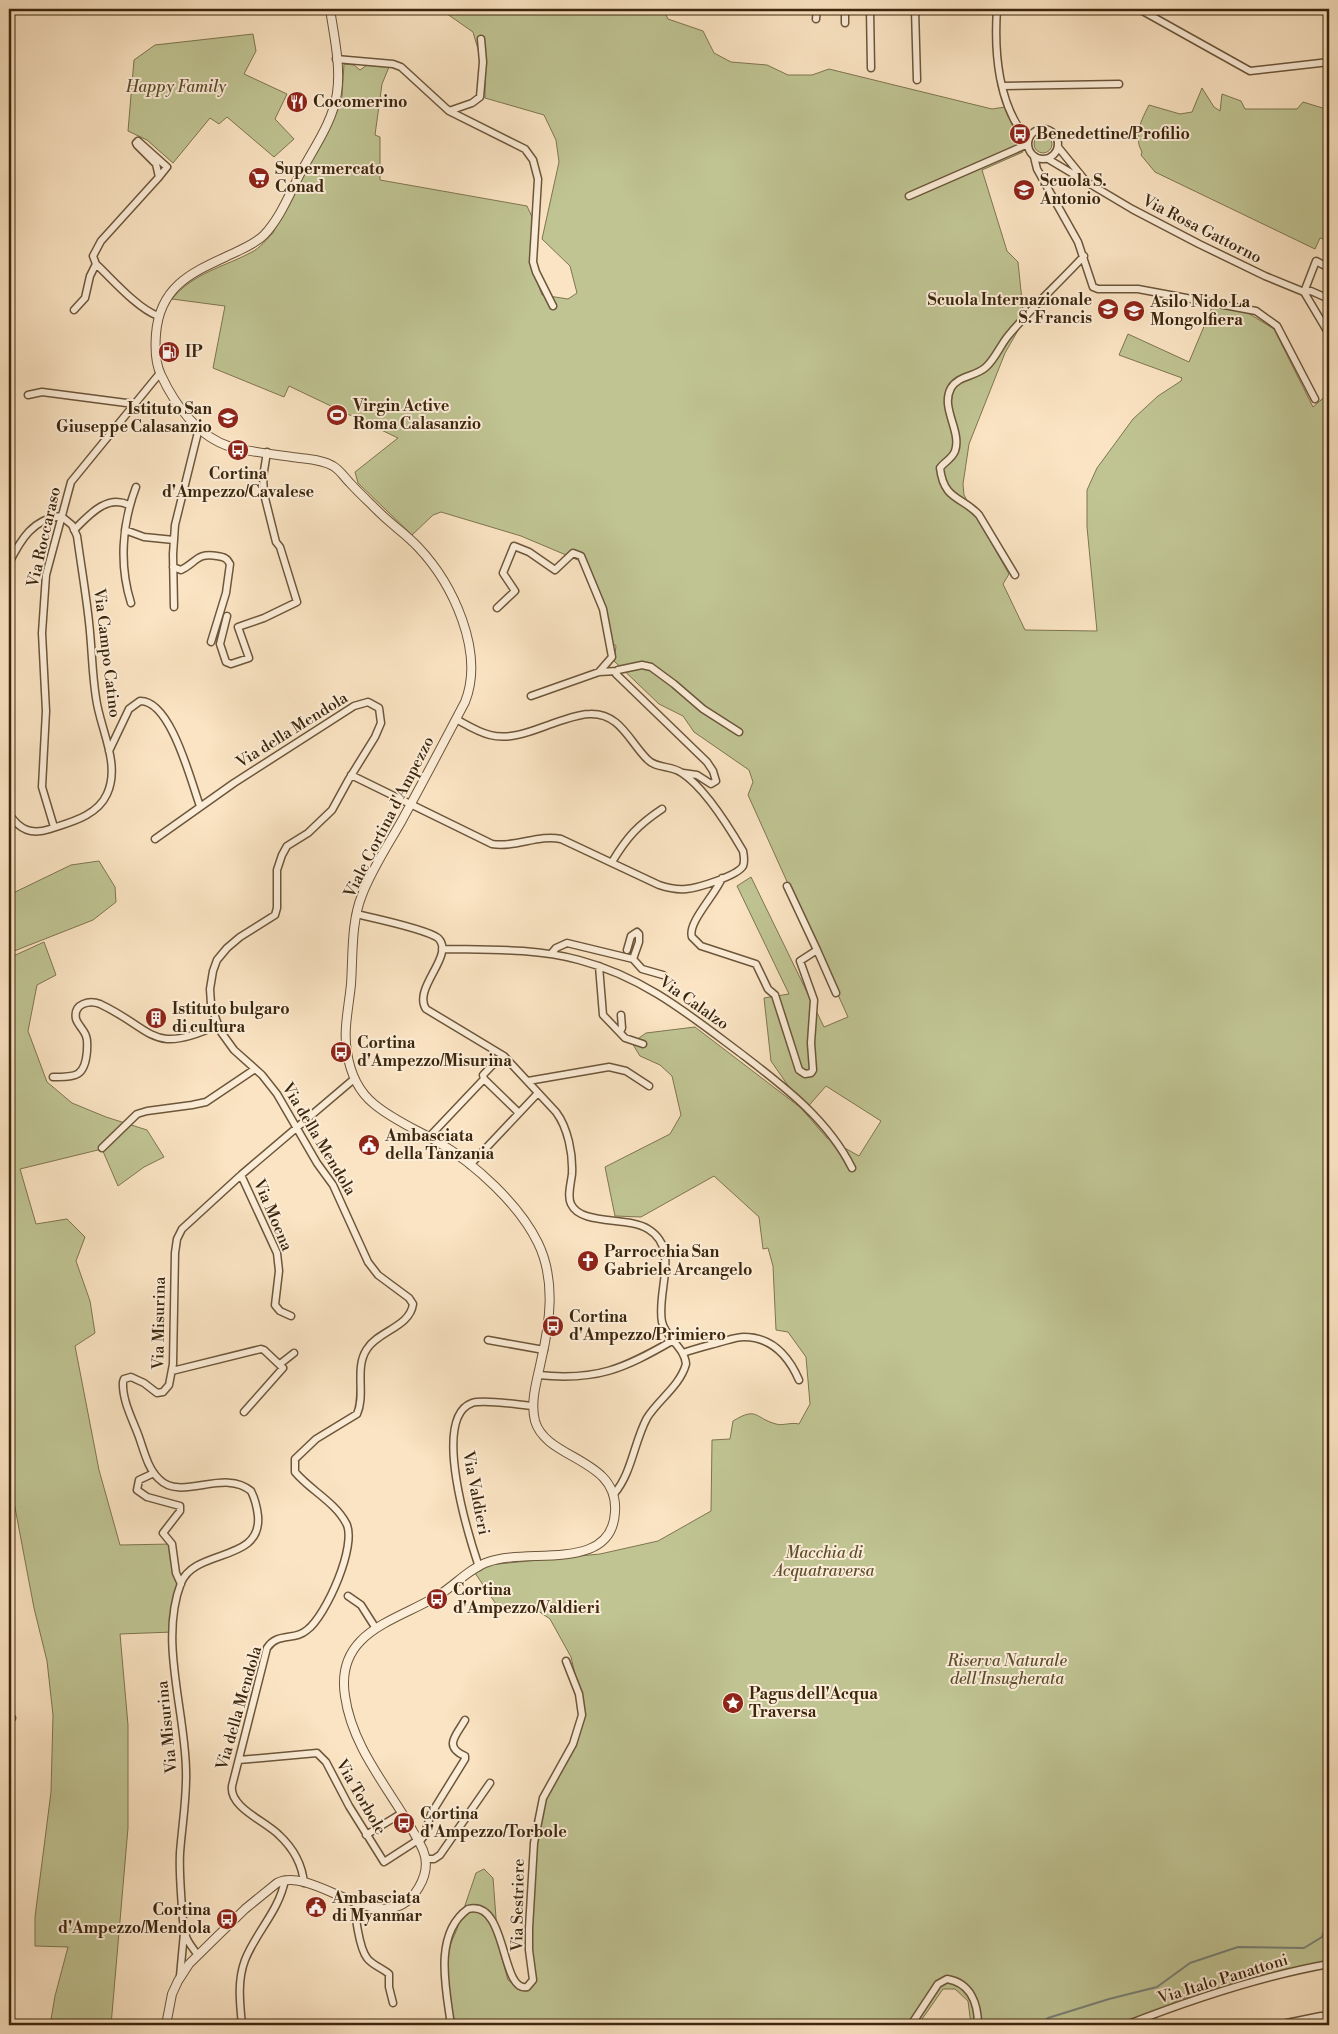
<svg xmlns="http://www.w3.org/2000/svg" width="1338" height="2034" font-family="'Libre Bodoni',serif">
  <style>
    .green { fill: #c0c493; stroke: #7e7550 }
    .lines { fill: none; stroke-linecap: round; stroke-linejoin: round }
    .stream { stroke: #798077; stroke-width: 2 }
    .minor-casing { stroke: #6c563a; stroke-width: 9 }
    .tertiary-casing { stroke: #6c563a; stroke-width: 10 }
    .minor { stroke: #fcedd8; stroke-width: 6 }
    .tertiary { stroke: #fcedd8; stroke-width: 8 }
    .labels { text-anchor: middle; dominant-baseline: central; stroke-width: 4; stroke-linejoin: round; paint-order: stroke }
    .park-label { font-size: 16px; font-style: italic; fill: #5d4e2e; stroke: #fcedd8 }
    .poi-label { font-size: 16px; font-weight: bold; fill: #3c260d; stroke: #fcedd8; text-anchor: start }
    .street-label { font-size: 16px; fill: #3c260d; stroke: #fcedd8 }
  </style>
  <rect width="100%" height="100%" fill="#fbe4c3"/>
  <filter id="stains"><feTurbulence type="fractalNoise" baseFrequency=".004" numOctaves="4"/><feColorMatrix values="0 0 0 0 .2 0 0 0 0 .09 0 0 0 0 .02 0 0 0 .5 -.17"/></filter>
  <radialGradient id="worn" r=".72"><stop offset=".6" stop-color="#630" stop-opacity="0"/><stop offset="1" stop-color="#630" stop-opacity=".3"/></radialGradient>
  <!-- green -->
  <path class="green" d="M 440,9 L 663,9 L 668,19 L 703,31 L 714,53 L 731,62 L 767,65 L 788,75 L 812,75 L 829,69 L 992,109 L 1005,107 L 1023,152 L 982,170 L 1007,251 L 1018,262 L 1024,320 L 1005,353 L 969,444 L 963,484 L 964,495 L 1009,574 L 1003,584 L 1025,630 L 1097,631 L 1087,527 L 1087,490 L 1097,468 L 1133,419 L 1158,396 L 1181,381 L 1182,378 L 1119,355 L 1128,334 L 1189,362 L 1213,305 L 1243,310 L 1274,329 L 1313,407 L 1329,393 L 1329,1961 L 1196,1998 C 1175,1994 1163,2012 1150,2025 L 971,2025 L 968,2001 L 955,1989 L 943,1989 L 918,2025 L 452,2025 L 447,1960 L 451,1943 L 457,1929 L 476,1873 L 484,1869 L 493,1878 L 498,1944 L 508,1980 L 522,1990 L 534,1981 L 527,1943 L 536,1827 L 544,1802 L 576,1744 L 584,1713 L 571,1657 L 550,1619 L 528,1604 L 498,1607 L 475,1573 L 488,1565 L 600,1554 L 658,1541 L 711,1511 L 712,1440 L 730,1439 L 733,1421 C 758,1406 754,1418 776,1424 C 783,1426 791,1422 799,1424 L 810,1404 L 806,1357 L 788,1332 L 776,1330 L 773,1266 L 768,1248 L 763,1249 L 759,1217 L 714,1176 L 641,1217 L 615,1216 L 605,1167 L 670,1134 L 681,1115 L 672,1076 L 660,1065 L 640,1056 L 632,1043 L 646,1033 L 695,1027 L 801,1108 L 827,1138 L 859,1156 L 881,1121 L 826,1086 L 805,1110 L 771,1061 L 764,998 L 789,994 L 737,886 L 751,877 L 824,1027 L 848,1017 L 748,795 L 753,782 L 749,770 L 694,732 L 683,716 L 659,704 L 614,661 L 616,646 L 609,640 L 606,611 L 585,563 L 521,536 L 441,512 L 433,515 L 412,535 L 358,483 L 355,472 L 398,438 L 289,386 L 284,397 L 213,368 L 225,306 L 172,299 C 193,273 224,267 252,252 C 260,248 267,239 273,233 L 342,96 L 344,64 L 354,65 L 360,70 L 367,65 L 389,67 L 382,84 L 375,135 L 380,137 L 380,180 L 527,206 L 533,219 L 530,263 L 542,295 L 568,299 L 577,293 L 570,266 L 542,239 L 559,162 L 556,140 L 544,115 L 485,98 L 485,73 L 473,32 Z
    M 253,34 L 256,51 L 244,74 L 287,94 L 275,119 L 294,139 L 274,157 L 227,117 L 219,124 L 210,118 L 173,163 L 147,140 L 128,131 L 134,60 L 155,45 Z
    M 1202,88 L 1214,107 L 1220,111 L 1222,94 L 1241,101 L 1245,109 L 1297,109 L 1303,102 L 1329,110 L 1329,241 L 1320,238 L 1315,249 L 1155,172 L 1141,155 L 1142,152 C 1133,135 1141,121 1149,105 L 1180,114 L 1192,112 Z
    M1034 144a9 9 0 1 1 18 0a9 9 0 1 1-18 0Z
    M 99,861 L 115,887 L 116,902 L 93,920 L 9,953 L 9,895 L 71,865 Z
    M 44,942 L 56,975 L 37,985 L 28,1031 L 47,1082 L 72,1103 L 106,1117 L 147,1130 L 164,1157 L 144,1167 L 118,1186 L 102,1149 L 20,1169 L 36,1224 L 67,1219 L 85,1237 L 76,1261 L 90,1301 L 95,1333 L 75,1346 L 99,1470 L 120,1545 L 172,1544 L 181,1584 L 173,1632 L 120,1634 L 128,1725 L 128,1828 L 111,2025 L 50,2025 L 55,1996 L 68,1947 L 35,1946 L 35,1917 L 51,1792 L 53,1715 L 47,1661 L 34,1608 L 13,1497 L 9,1480 L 9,958 Z"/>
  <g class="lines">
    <!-- stream -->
    <path class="stream" d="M 1036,2025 L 1048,2018 L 1109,1999 L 1157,1987 L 1190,1963 L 1238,1947 L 1304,1948 L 1322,1937 L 1329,1917"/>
    <!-- minor casing -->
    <g class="minor-casing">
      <path id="minor" d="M 845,9 L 845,23
        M 870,9 L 871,68
        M 915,9 L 917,80
        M 997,9 C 994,52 998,106 1028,140
        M 1139,9 L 1250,71 L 1329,62
        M 816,19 L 817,9
        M 336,59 L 393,64 L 401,67 L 449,111 L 525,149 L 533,160 L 538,179 L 533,262 L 536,272 L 553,306
        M 1002,86 L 1119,84
        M 449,111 L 472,103 L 480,97 L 483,62 L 481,39
        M1028 144a15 15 0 1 1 30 0a15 15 0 1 1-30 0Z
        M 138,141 L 167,167 L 159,177 L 156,164 L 137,145 L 136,143 Z
        M 1058,147 L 1084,179
        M 1034,157 L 1037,169 L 1078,242 L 1093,287 L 1098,289 L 1138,289 L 1256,311 L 1277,326 L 1315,399
        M 1048,159 L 1132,209 L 1199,244 L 1265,276 L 1304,292 L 1311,291 L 1329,299
        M 909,196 L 1028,144
        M 1304,292 L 1329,334
        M 1304,292 L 1316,261 L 1329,268
        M 74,310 L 85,298 L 90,276 L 96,264
        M 158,316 C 137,308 113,280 96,264 L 93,256 L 101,241 L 159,177
        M 28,395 L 42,392 L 134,404
        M 74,530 C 89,515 107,494 129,505
        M 125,530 L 144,537 L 174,540
        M 9,563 C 21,539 33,519 61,516
        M 173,567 L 181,570 C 196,563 197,552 217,556 C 224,557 227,558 230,564 L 226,593 L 211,642
        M 1015,575 L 979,515 C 962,496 944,501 940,468 C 944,462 952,459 955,451 C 962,431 940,408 951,388 C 959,375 975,377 986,367 C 995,359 1000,346 1008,336 C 1031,308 1059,283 1084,256
        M 131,603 C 119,565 122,524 136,487
        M 174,607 L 173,554 L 175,525 L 199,428
        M 497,608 L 515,591 L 503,573 L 514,546 L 529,552 L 555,570 L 573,553 L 581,556 L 603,609 L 612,657 L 599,672
        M 227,616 L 220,644 L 226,662 L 231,664 L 249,658 L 238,627 L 264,618 L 297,602 L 280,547 L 276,542 L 264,494 L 263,477 L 267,452
        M 531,696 L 599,672 L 617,671
        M 109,751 L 129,709 L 140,701 C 171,700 191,782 200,806
        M 683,773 L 697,775 L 711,784 L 716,781 L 713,771 L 707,762 L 616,674 L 618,670 L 642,665 L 651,667 L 674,684 L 703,709 L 739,732
        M 351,775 L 492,844 C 515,848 539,834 561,839 L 659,885 C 668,888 676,890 686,889 C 698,888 737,876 743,866 C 745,861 744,856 743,851 C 729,827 705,788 682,773 C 671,765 656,769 647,759 C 629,741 620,713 590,714 C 579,714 567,719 557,722 C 536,729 512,741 490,735 C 478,732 467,725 456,719
        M 9,814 C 20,830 31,835 50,829 C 71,822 97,816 107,794 C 121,764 100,729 96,698 C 92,673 92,648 89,622 C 86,594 81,565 77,536 L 72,525 L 61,516
        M 54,827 L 42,787 L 46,711 L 42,633 L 46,575 L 71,482 L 160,373
        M 155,839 L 234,783 L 354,706 L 368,702 L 379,708 L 381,723 L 375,737 L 349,779 L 332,810 L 308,833 L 287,846 L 282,855 L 277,870 L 277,908 L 275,915 L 240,937 L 227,948 L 217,960 L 213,971 L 210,989 L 211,1004 L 216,1019 L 221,1032 L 234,1050 L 262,1075 L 277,1094 L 317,1163 L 333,1185 L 368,1262 L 378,1275 L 409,1298 L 413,1304 C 410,1327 378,1331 367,1349 C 354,1368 366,1394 357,1414 L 316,1439 L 295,1459 L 295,1472 C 310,1490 335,1502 346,1523 C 358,1544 326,1616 307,1630 C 295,1641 277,1632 267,1648 L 232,1786 C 229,1807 265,1821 279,1835 C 293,1848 302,1863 304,1883
        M 612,862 C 627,837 638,825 662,809
        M 722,878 C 716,894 687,923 692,937 L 701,946 L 756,964 L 768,989 L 775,995 L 799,1070 L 805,1074 L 811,1073 L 813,1070 L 811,1043 L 814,1000 L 800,961 L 817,950 L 787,886
        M 356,914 C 373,918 426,929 438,938 C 456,955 412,988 426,1009 L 504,1056 L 556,1112 C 568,1128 573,1154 572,1174 C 571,1183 567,1196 571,1204 C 581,1226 628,1216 648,1229 C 681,1249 656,1291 662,1322 C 666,1338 685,1348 686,1364 C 680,1386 658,1400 647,1418 C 634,1442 632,1473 614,1494
        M 442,949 C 488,950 534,948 579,960 C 643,977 687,1013 739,1052 C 782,1085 827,1118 852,1168
        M 627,950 L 631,936 L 637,932 L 639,934 L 639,942 L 633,959
        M 817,950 L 836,993
        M 551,954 L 556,948 L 567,943 L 633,959 L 642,969 L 663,975
        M 599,966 L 603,1015 L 625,1038 L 643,1044
        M 620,1032 L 622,1028 L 621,1015
        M 53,1077 C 76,1077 85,1077 87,1051 C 87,1046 88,1041 86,1036 C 84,1030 78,1025 76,1019 C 73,1003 90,1000 100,1004 C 155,1030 151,1056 218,1025
        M 484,1079 L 519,1113
        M 528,1081 L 609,1067 L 626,1071 L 649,1086
        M 429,1137 L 484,1079 L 483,1075 L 502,1055
        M 102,1148 L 137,1114 L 147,1111 L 192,1105 L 206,1102 L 255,1069
        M 470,1165 L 538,1093
        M 241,1175 L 277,1253 L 279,1271 L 275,1305 L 280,1311 L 291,1316
        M 488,1340 L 544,1350
        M 683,1353 C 694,1349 706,1346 717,1343 C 726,1341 735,1337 744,1337 C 773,1337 789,1357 799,1380
        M 280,1364 L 294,1353
        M 172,1371 L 261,1349 L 264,1350 L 283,1368 L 244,1412
        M 538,1375 C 597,1381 623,1369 672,1341
        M 154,1473 L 139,1480 L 137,1490 L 147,1497 L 180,1506 L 180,1511 L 163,1533 L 172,1544 L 176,1573 L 181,1584
        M 479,1567 C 469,1537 431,1418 472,1403 C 484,1399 519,1405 533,1406
        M 348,1596 L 361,1605 L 375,1627
        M 9,1718 L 12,1718
        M 239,1760 L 317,1753 L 326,1762 L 349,1806 L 384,1862 L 418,1840
        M 366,1835 L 402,1813
        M 419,1842 L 424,1836 L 431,1814 L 465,1759 L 465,1756 C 443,1746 456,1736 465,1720
        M 426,1859 L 434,1859 L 440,1855 L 490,1783
        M 357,1903 C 353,1912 360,1949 367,1958 C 372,1965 382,1968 389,1974 L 389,1987 L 393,2003
        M 198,1955 C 194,1950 190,1945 187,1939 C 183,1930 183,1919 182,1909 C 181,1891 179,1872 180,1853 C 182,1825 187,1798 186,1770 C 185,1710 159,1640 181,1583 C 195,1548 262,1563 258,1516 C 257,1507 255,1499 251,1491 C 224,1468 181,1502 159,1479 C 148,1469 144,1451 139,1437 C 133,1420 122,1401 123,1382 L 124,1379 L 131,1377 L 144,1383 L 157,1393 L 163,1392 L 169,1385 L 173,1364 L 175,1253 L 177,1239 L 182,1229 L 241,1175 L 354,1079
        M 180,1976 L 184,1933
        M 242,2025 C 240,2004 237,1981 245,1960 C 256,1932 279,1911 285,1880
        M 451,2025 C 446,1989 433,1934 468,1909 C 508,1899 500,1993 527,1987 L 533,1980 L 529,1950 L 529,1928 L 534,1843 L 543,1798 L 573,1744 L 582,1715 L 579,1694 L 566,1661
        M 911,2025 L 938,1984 L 947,1979 C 971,1983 978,2004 978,2025
        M 1126,2025 C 1190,2000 1262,1976 1329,1964
        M 1277,2025 L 1321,2016 L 1329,2017"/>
    </g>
    <!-- tertiary casing -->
    <g class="tertiary-casing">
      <path id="tertiary" d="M 9,11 L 9,9
        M 166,2025 L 172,1994 L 178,1981 L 189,1964 L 245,1909 L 277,1883 C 315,1864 385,1946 419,1887 C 426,1875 428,1862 423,1850 C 399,1799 353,1754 345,1696 C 335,1631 397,1621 439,1595 C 455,1585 470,1568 488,1562 C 528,1547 612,1573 615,1512 C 619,1458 546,1460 535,1421 C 530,1401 537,1381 541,1361 C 550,1323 556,1280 538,1243 C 519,1204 475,1164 438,1142 C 417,1130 393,1120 374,1104 C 358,1091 350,1072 347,1052 C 343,1030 349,1006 351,984 C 353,955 351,922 362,895 C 372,869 388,845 401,822 C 423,782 444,742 465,702 C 485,652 453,584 418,547 C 406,534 392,525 380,513 C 370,503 359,493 350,483 C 344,477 340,470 333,466 C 322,459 305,459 292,457 C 272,454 251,452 231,447 C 198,437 175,405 161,375 C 155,363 155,347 156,334 C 160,283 196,271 236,252 C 246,247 256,243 264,235 C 280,218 289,195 300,174 C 313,149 333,122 337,93 C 341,66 334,36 330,9"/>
    </g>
    <!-- minor -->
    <use href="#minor" class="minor"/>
    <!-- tertiary -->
    <use href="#tertiary" class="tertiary"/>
  </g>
  <!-- icons -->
  <defs>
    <g id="restaurant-disc" transform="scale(1.125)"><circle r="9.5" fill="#8f2418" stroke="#fcedd8"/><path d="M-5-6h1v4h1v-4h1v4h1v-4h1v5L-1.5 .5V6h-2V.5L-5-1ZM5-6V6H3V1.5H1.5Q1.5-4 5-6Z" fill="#fff"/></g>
    <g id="bus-disc" transform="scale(1.125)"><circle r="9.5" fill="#8f2418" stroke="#fcedd8"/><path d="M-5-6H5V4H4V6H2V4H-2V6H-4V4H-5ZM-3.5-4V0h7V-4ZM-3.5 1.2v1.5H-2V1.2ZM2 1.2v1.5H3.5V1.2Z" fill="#fff"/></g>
    <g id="supermarket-disc" transform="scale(1.125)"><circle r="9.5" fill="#8f2418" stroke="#fcedd8"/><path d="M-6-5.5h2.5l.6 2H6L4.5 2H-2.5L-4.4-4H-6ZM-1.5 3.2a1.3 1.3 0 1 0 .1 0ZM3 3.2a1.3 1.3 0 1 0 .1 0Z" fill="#fff"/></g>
    <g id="school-disc" transform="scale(1.125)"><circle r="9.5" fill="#8f2418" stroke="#fcedd8"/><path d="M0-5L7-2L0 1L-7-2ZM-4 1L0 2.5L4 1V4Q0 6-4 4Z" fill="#fff"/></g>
    <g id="fuel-disc" transform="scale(1.125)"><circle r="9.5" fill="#8f2418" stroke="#fcedd8"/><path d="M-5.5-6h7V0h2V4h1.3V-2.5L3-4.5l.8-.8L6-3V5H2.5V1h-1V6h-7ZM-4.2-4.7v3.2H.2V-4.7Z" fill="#fff"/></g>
    <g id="stadium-disc" transform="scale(1.125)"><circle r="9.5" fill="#8f2418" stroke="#fcedd8"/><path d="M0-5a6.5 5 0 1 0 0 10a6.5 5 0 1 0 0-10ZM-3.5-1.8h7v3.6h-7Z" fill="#fff"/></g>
    <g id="building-disc" transform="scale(1.125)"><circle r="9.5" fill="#8f2418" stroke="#fcedd8"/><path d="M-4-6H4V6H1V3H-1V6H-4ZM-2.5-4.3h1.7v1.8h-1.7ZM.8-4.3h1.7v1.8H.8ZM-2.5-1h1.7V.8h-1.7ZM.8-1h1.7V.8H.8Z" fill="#fff"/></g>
    <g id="civic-disc" transform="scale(1.125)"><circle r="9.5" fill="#8f2418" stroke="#fcedd8"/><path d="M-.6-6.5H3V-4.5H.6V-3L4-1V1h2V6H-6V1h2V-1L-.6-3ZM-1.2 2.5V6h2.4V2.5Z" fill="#fff"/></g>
    <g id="church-disc" transform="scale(1.125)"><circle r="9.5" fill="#8f2418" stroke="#fcedd8"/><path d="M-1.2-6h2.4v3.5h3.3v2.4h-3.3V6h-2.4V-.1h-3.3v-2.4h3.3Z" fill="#fff"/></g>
    <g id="sight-disc" transform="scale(1.125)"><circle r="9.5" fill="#8f2418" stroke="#fcedd8"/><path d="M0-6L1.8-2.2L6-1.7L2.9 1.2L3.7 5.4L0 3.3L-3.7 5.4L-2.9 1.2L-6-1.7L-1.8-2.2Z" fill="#fff"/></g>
  </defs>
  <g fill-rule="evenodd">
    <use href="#restaurant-disc" x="297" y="102"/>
    <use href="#bus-disc" x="1020" y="134"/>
    <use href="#supermarket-disc" x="259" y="178"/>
    <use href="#school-disc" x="1024" y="190"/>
    <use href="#school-disc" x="1108" y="309"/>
    <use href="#school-disc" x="1134" y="311"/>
    <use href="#fuel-disc" x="169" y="352"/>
    <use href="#stadium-disc" x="337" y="415"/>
    <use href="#school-disc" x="228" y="418"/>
    <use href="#bus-disc" x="238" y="450"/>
    <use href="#building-disc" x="156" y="1018"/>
    <use href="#bus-disc" x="341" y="1052"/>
    <use href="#civic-disc" x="369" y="1145"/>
    <use href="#church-disc" x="588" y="1261"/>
    <use href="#bus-disc" x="553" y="1326"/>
    <use href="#bus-disc" x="437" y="1599"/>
    <use href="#sight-disc" x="733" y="1703"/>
    <use href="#bus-disc" x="404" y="1823"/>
    <use href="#civic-disc" x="316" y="1907"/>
    <use href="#bus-disc" x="227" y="1919"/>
  </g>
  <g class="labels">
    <!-- park labels -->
    <g class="park-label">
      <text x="176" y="87">Happy Family</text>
      <text x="824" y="1553">Macchia di<tspan x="824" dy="18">Acquatraversa</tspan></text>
      <text x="1007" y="1661">Riserva Naturale<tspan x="1007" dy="18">dell'Insugherata</tspan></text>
    </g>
    <!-- poi labels -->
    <g class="poi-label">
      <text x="313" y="102">Cocomerino</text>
      <text x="1036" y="134">Benedettine/Profilio</text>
      <text x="275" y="169">Supermercato<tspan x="275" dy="18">Conad</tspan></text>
      <text x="1040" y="181">Scuola S.<tspan x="1040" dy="18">Antonio</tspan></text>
      <text x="1092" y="300" text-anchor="end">Scuola Internazionale<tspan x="1092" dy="18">S. Francis</tspan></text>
      <text x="1150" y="302">Asilo Nido La<tspan x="1150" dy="18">Mongolfiera</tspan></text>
      <text x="185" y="352">IP</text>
      <text x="353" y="406">Virgin Active<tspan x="353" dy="18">Roma Calasanzio</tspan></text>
      <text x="212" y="409" text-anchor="end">Istituto San<tspan x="212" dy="18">Giuseppe Calasanzio</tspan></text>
      <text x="238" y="474" text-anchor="middle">Cortina<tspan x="238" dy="18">d'Ampezzo/Cavalese</tspan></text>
      <text x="172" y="1009">Istituto bulgaro<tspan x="172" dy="18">di cultura</tspan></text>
      <text x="357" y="1043">Cortina<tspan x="357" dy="18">d'Ampezzo/Misurina</tspan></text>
      <text x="385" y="1136">Ambasciata<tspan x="385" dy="18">della Tanzania</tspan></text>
      <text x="604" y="1252">Parrocchia San<tspan x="604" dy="18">Gabriele Arcangelo</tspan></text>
      <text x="569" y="1317">Cortina<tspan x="569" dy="18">d'Ampezzo/Primiero</tspan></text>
      <text x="453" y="1590">Cortina<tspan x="453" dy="18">d'Ampezzo/Valdieri</tspan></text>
      <text x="749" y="1694">Pagus dell'Acqua<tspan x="749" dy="18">Traversa</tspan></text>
      <text x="420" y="1814">Cortina<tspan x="420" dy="18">d'Ampezzo/Torbole</tspan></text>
      <text x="332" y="1898">Ambasciata<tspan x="332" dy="18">di Myanmar</tspan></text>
      <text x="211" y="1910" text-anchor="end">Cortina<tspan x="211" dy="18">d'Ampezzo/Mendola</tspan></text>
    </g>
    <!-- street labels -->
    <g class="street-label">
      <text transform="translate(1202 229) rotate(27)">Via Rosa Gattorno</text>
      <text transform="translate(44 537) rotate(-77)">Via Roccaraso</text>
      <text transform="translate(107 653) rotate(83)">Via Campo Catino</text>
      <text transform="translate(292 730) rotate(-32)">Via della Mendola</text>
      <text transform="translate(389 817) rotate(-63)">Viale Cortina d'Ampezzo</text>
      <text transform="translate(694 1003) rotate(35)">Via Calalzo</text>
      <text transform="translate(319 1139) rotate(59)">Via della Mendola</text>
      <text transform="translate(273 1215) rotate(67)">Via Moena</text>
      <text transform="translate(159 1323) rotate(-89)">Via Misurina</text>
      <text transform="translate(476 1493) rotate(79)">Via Valdieri</text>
      <text transform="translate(239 1708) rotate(-74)">Via della Mendola</text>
      <text transform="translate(167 1727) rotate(-96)">Via Misurina</text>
      <text transform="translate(361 1797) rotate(60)">Via Torbole</text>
      <text transform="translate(518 1905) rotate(-89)">Via Sestriere</text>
      <text transform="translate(1223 1979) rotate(-17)">Via Italo Panattoni</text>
    </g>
  </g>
  <!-- margin -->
  <rect width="1338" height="2034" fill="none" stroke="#fbe4c3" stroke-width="30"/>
  <rect x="10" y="10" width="1318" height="2014" fill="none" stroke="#3c260d" stroke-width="2.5"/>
  <rect x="15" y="15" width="1308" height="2004" fill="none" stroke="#3c260d"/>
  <rect width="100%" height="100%" filter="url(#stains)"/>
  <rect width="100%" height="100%" fill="url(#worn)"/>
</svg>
